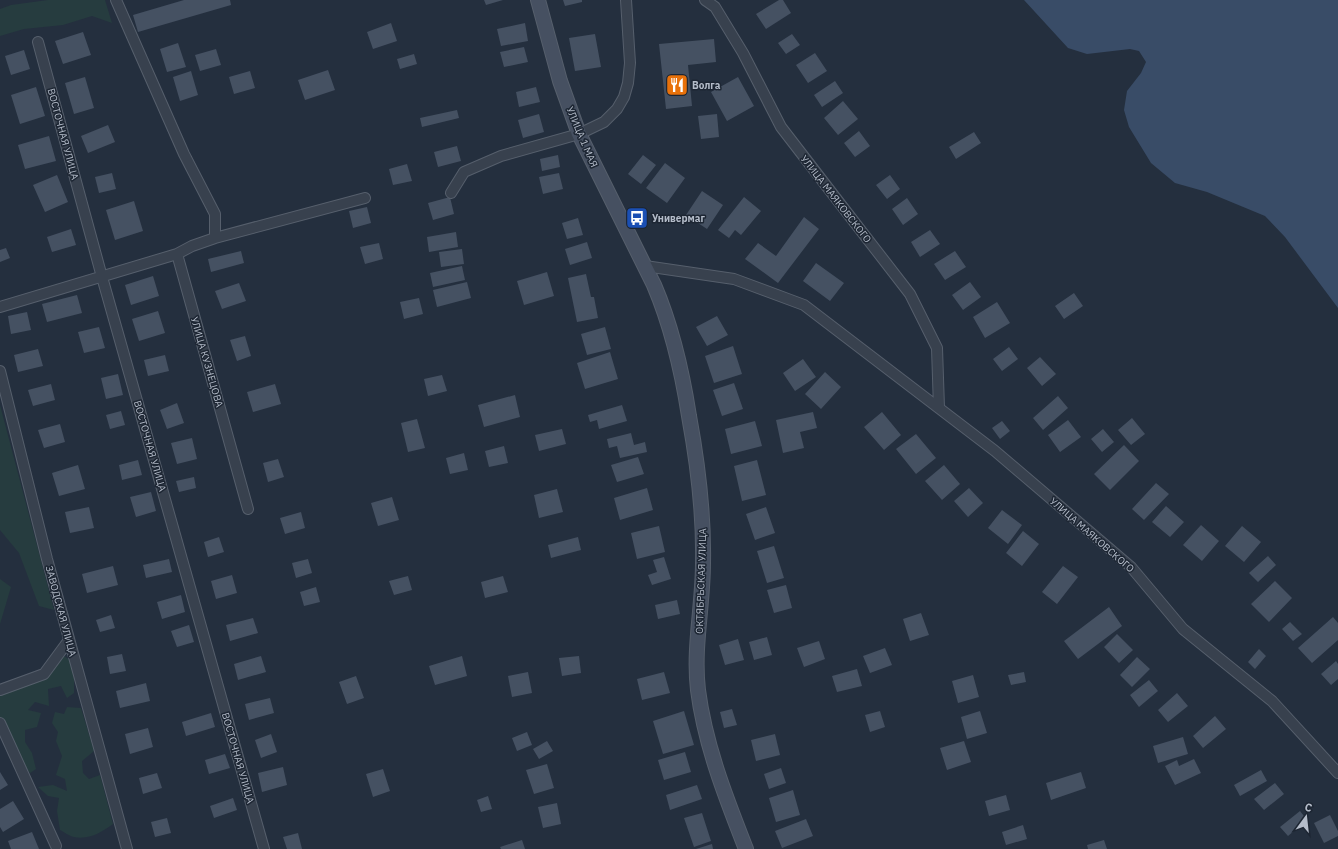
<svg xmlns="http://www.w3.org/2000/svg" width="1338" height="849" font-family="'IBM Plex Sans',sans-serif">
  <style>
    .green { fill: #263c3f }
    .water { fill: #394c67 }
    .building { fill: #455162 }
    .lines { fill: none; stroke-linecap: round; stroke-linejoin: round }
    .street-casing { stroke: #565f6c; stroke-width: 12 }
    .secondary-casing { stroke: #565f6c; stroke-width: 16 }
    .street { stroke: #38414e; stroke-width: 10 }
    .secondary { stroke: #465061; stroke-width: 14 }
    .labels { text-anchor: middle; dominant-baseline: central; stroke-width: 3; stroke-linejoin: round; paint-order: stroke }
    .poi-label { font-size: 10px; font-weight: bold; fill: #b4bcc9; stroke: #1d2633; text-anchor: start }
    .street-label { font-size: 10px; fill: #b4bcc9; stroke: #1d2633 }
  </style>
  <rect width="100%" height="100%" fill="#242f3e"/>
  <!-- green -->
  <path class="green" d="M 48,0 L 105,0 L 112,23 L 92,16 L 63,25 L 24,29 L 0,36 L 0,9 L 11,5 Z
    M 0,405 L 54,610 L 39,606 L 19,553 L 0,530 Z
    M 0,579 L 11,587 L 0,624 Z
    M 64,656 L 70,660 L 74,678 L 74,693 L 67,698 L 61,686 L 48,689 L 49,706 L 35,702 L 28,710 L 41,713 L 37,727 L 25,730 L 25,742 L 32,753 L 36,769 L 30,773 L 22,762 L 5,741 L 10,732 L 0,723 L 0,694 L 37,680 L 52,672 Z
    M 67,707 L 81,708 L 94,751 L 82,761 L 83,773 L 89,779 L 100,775 L 113,824 C 102,832 89,840 74,837 C 69,836 64,832 60,830 L 57,811 L 59,798 L 48,796 L 38,787 L 53,785 L 67,791 L 65,779 L 56,775 L 62,756 L 56,741 L 58,732 L 52,723 L 55,712 L 64,714 Z"/>
  <!-- water -->
  <path class="water" d="M 1024,0 L 1338,0 L 1338,308 L 1285,237 L 1265,216 L 1207,192 L 1175,183 L 1151,163 L 1129,127 L 1124,110 L 1127,91 L 1141,73 L 1146,62 L 1139,51 L 1130,49 L 1087,54 L 1068,48 Z"/>
  <!-- building -->
  <path class="building" d="M 184,0 L 230,0 L 231,5 L 138,32 L 133,15 Z
    M 484,0 L 503,0 L 486,5 Z
    M 563,0 L 582,0 L 582,2 L 565,6 Z
    M 779,0 L 783,0 L 791,13 L 766,29 L 756,14 Z
    M 391,23 L 397,41 L 373,49 L 367,32 Z
    M 525,23 L 528,41 L 501,46 L 497,29 Z
    M 83,32 L 91,55 L 63,64 L 55,41 Z
    M 595,34 L 601,67 L 575,71 L 569,38 Z
    M 792,34 L 800,45 L 786,54 L 778,43 Z
    M 714,39 L 716,62 L 688,65 L 692,106 L 666,109 L 659,44 Z
    M 178,43 L 186,67 L 167,72 L 160,49 Z
    M 524,47 L 528,62 L 504,67 L 500,52 Z
    M 216,49 L 221,65 L 200,71 L 195,55 Z
    M 24,50 L 30,69 L 11,75 L 5,56 Z
    M 815,53 L 827,71 L 808,83 L 796,65 Z
    M 414,54 L 417,64 L 400,69 L 397,59 Z
    M 328,70 L 335,90 L 305,100 L 298,80 Z
    M 191,71 L 198,95 L 180,101 L 173,77 Z
    M 250,71 L 255,88 L 234,94 L 229,77 Z
    M 85,77 L 94,108 L 74,114 L 65,83 Z
    M 738,77 L 754,106 L 727,121 L 711,92 Z
    M 835,81 L 843,93 L 822,107 L 814,95 Z
    M 36,87 L 45,116 L 20,124 L 11,95 Z
    M 536,87 L 540,102 L 519,107 L 516,92 Z
    M 843,101 L 858,119 L 838,135 L 824,118 Z
    M 457,110 L 459,118 L 422,127 L 420,118 Z
    M 539,114 L 544,132 L 523,138 L 518,120 Z
    M 717,114 L 719,137 L 701,139 L 698,116 Z
    M 108,125 L 115,142 L 88,153 L 81,136 Z
    M 859,131 L 870,146 L 855,157 L 844,143 Z
    M 974,132 L 981,143 L 956,159 L 949,147 Z
    M 49,136 L 56,161 L 25,169 L 18,145 Z
    M 457,146 L 461,161 L 438,167 L 434,152 Z
    M 558,155 L 560,167 L 542,171 L 540,159 Z
    M 643,155 L 656,165 L 641,184 L 628,174 Z
    M 665,163 L 685,178 L 667,203 L 646,188 Z
    M 407,164 L 412,181 L 393,185 L 389,169 Z
    M 112,173 L 116,189 L 99,193 L 95,177 Z
    M 559,173 L 563,189 L 543,194 L 539,177 Z
    M 57,175 L 68,202 L 45,212 L 33,185 Z
    M 890,175 L 900,189 L 887,199 L 876,185 Z
    M 702,191 L 723,205 L 707,229 L 686,215 Z
    M 450,197 L 454,214 L 433,220 L 428,203 Z
    M 744,197 L 761,211 L 741,235 L 735,230 L 729,238 L 718,230 Z
    M 907,198 L 918,214 L 903,225 L 892,209 Z
    M 134,201 L 143,231 L 115,240 L 106,210 Z
    M 367,207 L 371,223 L 353,228 L 349,211 Z
    M 804,217 L 819,229 L 778,283 L 745,259 L 758,243 L 776,256 Z
    M 578,218 L 583,235 L 567,239 L 562,223 Z
    M 71,229 L 76,245 L 52,252 L 47,237 Z
    M 930,230 L 940,244 L 920,257 L 911,242 Z
    M 456,232 L 458,247 L 429,252 L 427,237 Z
    M 587,242 L 592,258 L 570,265 L 565,249 Z
    M 379,243 L 383,259 L 365,264 L 360,247 Z
    M 6,248 L 10,258 L 0,262 L 0,250 Z
    M 462,249 L 464,264 L 441,267 L 439,252 Z
    M 241,251 L 244,263 L 211,272 L 208,259 Z
    M 955,251 L 966,267 L 945,280 L 934,264 Z
    M 816,263 L 844,283 L 830,301 L 803,281 Z
    M 462,266 L 465,280 L 433,287 L 430,273 Z
    M 547,272 L 554,296 L 524,305 L 517,281 Z
    M 586,274 L 591,297 L 594,297 L 598,318 L 577,322 L 568,278 Z
    M 153,276 L 159,296 L 131,305 L 125,285 Z
    M 467,282 L 471,298 L 437,307 L 433,290 Z
    M 970,282 L 981,297 L 963,310 L 952,295 Z
    M 239,283 L 246,301 L 222,309 L 215,291 Z
    M 1074,293 L 1083,306 L 1064,319 L 1055,306 Z
    M 77,295 L 82,313 L 47,322 L 42,304 Z
    M 419,298 L 423,314 L 404,319 L 400,302 Z
    M 997,302 L 1010,323 L 985,338 L 973,317 Z
    M 158,311 L 165,333 L 139,341 L 132,319 Z
    M 27,312 L 31,330 L 11,334 L 8,316 Z
    M 717,316 L 728,335 L 707,346 L 696,327 Z
    M 99,327 L 105,348 L 84,353 L 78,332 Z
    M 605,327 L 611,349 L 587,355 L 581,334 Z
    M 245,336 L 251,356 L 237,361 L 230,340 Z
    M 733,346 L 742,374 L 714,383 L 705,356 Z
    M 1009,347 L 1018,359 L 1002,371 L 993,359 Z
    M 38,349 L 43,366 L 18,372 L 14,355 Z
    M 610,352 L 618,379 L 585,389 L 577,363 Z
    M 165,355 L 169,371 L 148,376 L 144,360 Z
    M 1040,357 L 1056,374 L 1042,386 L 1027,368 Z
    M 803,359 L 816,377 L 795,391 L 783,373 Z
    M 825,372 L 841,387 L 821,409 L 805,394 Z
    M 118,374 L 123,395 L 106,399 L 101,378 Z
    M 442,375 L 447,391 L 428,396 L 424,379 Z
    M 734,383 L 743,409 L 722,416 L 713,390 Z
    M 51,384 L 55,400 L 33,406 L 28,390 Z
    M 275,384 L 281,404 L 253,412 L 247,392 Z
    M 515,395 L 520,417 L 484,427 L 478,405 Z
    M 1058,396 L 1068,408 L 1043,430 L 1033,418 Z
    M 177,403 L 184,423 L 167,429 L 160,410 Z
    M 622,405 L 627,421 L 599,429 L 597,420 L 590,422 L 588,415 Z
    M 121,411 L 125,425 L 110,429 L 106,415 Z
    M 813,412 L 817,428 L 800,432 L 804,448 L 783,453 L 776,420 Z
    M 882,412 L 901,435 L 884,450 L 864,427 Z
    M 1132,418 L 1145,434 L 1131,445 L 1118,430 Z
    M 417,419 L 425,448 L 408,452 L 401,423 Z
    M 1068,420 L 1081,437 L 1060,452 L 1048,435 Z
    M 755,421 L 762,446 L 731,454 L 725,429 Z
    M 1002,421 L 1010,431 L 1000,439 L 992,428 Z
    M 60,424 L 65,442 L 44,448 L 38,430 Z
    M 562,429 L 566,444 L 539,451 L 535,435 Z
    M 1103,429 L 1114,442 L 1102,452 L 1091,439 Z
    M 631,433 L 634,445 L 645,442 L 647,452 L 620,458 L 617,446 L 609,448 L 607,439 Z
    M 916,434 L 936,458 L 916,474 L 896,449 Z
    M 192,438 L 197,459 L 177,464 L 171,443 Z
    M 1124,445 L 1139,461 L 1110,490 L 1094,474 Z
    M 504,446 L 508,463 L 489,467 L 485,451 Z
    M 464,453 L 468,470 L 450,474 L 446,458 Z
    M 638,457 L 644,474 L 617,482 L 611,465 Z
    M 278,459 L 284,477 L 268,482 L 263,463 Z
    M 138,460 L 142,475 L 122,480 L 119,465 Z
    M 757,460 L 766,495 L 742,501 L 734,466 Z
    M 78,465 L 85,489 L 59,496 L 52,473 Z
    M 944,465 L 960,484 L 942,500 L 925,481 Z
    M 194,477 L 196,488 L 179,492 L 176,481 Z
    M 1156,483 L 1169,494 L 1144,520 L 1132,509 Z
    M 647,488 L 653,510 L 620,520 L 614,498 Z
    M 969,488 L 983,503 L 968,517 L 954,501 Z
    M 557,489 L 563,512 L 539,518 L 534,495 Z
    M 151,492 L 156,511 L 136,517 L 130,497 Z
    M 392,497 L 399,520 L 378,526 L 371,503 Z
    M 1166,506 L 1184,522 L 1170,537 L 1152,522 Z
    M 89,507 L 94,528 L 70,533 L 65,512 Z
    M 766,507 L 775,533 L 755,540 L 746,514 Z
    M 1002,510 L 1022,525 L 1008,544 L 988,528 Z
    M 301,512 L 305,528 L 285,534 L 280,518 Z
    M 1201,525 L 1219,541 L 1202,561 L 1183,545 Z
    M 659,526 L 665,552 L 637,559 L 631,533 Z
    M 1242,526 L 1261,542 L 1244,562 L 1225,546 Z
    M 1023,531 L 1039,544 L 1022,566 L 1006,553 Z
    M 219,537 L 224,552 L 208,557 L 204,542 Z
    M 578,537 L 581,550 L 551,558 L 548,545 Z
    M 774,546 L 784,578 L 767,583 L 757,551 Z
    M 1268,556 L 1276,565 L 1258,582 L 1249,573 Z
    M 664,557 L 671,579 L 652,585 L 648,575 L 657,572 L 653,560 Z
    M 169,559 L 172,572 L 146,578 L 143,565 Z
    M 308,559 L 312,573 L 296,578 L 292,563 Z
    M 113,566 L 118,585 L 87,593 L 82,574 Z
    M 1063,566 L 1078,577 L 1057,604 L 1042,592 Z
    M 232,575 L 237,593 L 216,599 L 211,581 Z
    M 408,576 L 412,590 L 394,595 L 389,581 Z
    M 503,576 L 508,592 L 485,598 L 481,582 Z
    M 1275,581 L 1292,598 L 1269,622 L 1251,604 Z
    M 786,585 L 792,608 L 774,613 L 767,590 Z
    M 316,587 L 320,602 L 304,606 L 300,592 Z
    M 181,595 L 185,612 L 162,619 L 157,602 Z
    M 677,600 L 680,614 L 658,619 L 655,605 Z
    M 1109,607 L 1122,626 L 1078,659 L 1064,641 Z
    M 921,613 L 929,635 L 910,641 L 903,619 Z
    M 111,615 L 115,628 L 100,632 L 96,620 Z
    M 1333,617 L 1338,623 L 1338,640 L 1312,663 L 1298,648 Z
    M 253,618 L 258,633 L 230,641 L 226,625 Z
    M 1290,622 L 1302,634 L 1293,641 L 1282,629 Z
    M 189,625 L 194,642 L 177,647 L 171,631 Z
    M 1117,634 L 1133,650 L 1119,663 L 1104,647 Z
    M 767,637 L 772,655 L 754,660 L 749,642 Z
    M 738,639 L 744,660 L 725,665 L 719,645 Z
    M 819,641 L 825,659 L 804,667 L 797,648 Z
    M 885,648 L 892,665 L 870,673 L 863,656 Z
    M 1259,649 L 1266,656 L 1255,669 L 1248,662 Z
    M 122,654 L 126,671 L 110,674 L 107,657 Z
    M 261,656 L 266,672 L 238,680 L 234,664 Z
    M 462,656 L 467,676 L 435,685 L 429,666 Z
    M 579,656 L 581,673 L 562,676 L 559,658 Z
    M 1137,657 L 1150,669 L 1132,687 L 1120,675 Z
    M 1336,661 L 1338,664 L 1338,679 L 1331,685 L 1321,674 Z
    M 857,669 L 862,686 L 837,692 L 832,676 Z
    M 528,672 L 532,693 L 512,697 L 508,676 Z
    M 664,672 L 670,693 L 642,700 L 637,679 Z
    M 1024,672 L 1026,682 L 1011,685 L 1008,675 Z
    M 973,675 L 979,697 L 958,703 L 952,681 Z
    M 356,676 L 364,698 L 347,704 L 339,682 Z
    M 1149,680 L 1158,691 L 1139,707 L 1130,695 Z
    M 146,683 L 150,701 L 120,708 L 116,691 Z
    M 1177,693 L 1188,706 L 1168,722 L 1158,710 Z
    M 270,698 L 274,713 L 249,720 L 245,704 Z
    M 732,709 L 737,725 L 724,728 L 720,712 Z
    M 684,711 L 694,745 L 663,754 L 653,721 Z
    M 880,711 L 885,727 L 870,732 L 865,715 Z
    M 980,711 L 987,733 L 967,739 L 961,717 Z
    M 211,713 L 215,727 L 186,736 L 182,722 Z
    M 1215,716 L 1226,729 L 1203,748 L 1193,736 Z
    M 148,728 L 153,747 L 130,754 L 125,734 Z
    M 527,732 L 532,745 L 517,751 L 512,738 Z
    M 271,734 L 277,752 L 261,758 L 255,740 Z
    M 775,734 L 780,755 L 756,761 L 751,740 Z
    M 1183,737 L 1188,754 L 1158,763 L 1153,746 Z
    M 547,741 L 553,751 L 539,759 L 533,749 Z
    M 964,741 L 971,762 L 947,770 L 940,748 Z
    M 685,752 L 691,772 L 664,780 L 658,760 Z
    M 225,754 L 230,768 L 209,774 L 205,760 Z
    M 1194,759 L 1201,773 L 1175,785 L 1165,766 L 1177,760 L 1179,766 Z
    M 547,764 L 554,788 L 534,794 L 526,770 Z
    M 283,767 L 287,785 L 262,792 L 258,773 Z
    M 781,768 L 786,783 L 769,789 L 764,774 Z
    M 383,769 L 390,791 L 373,797 L 366,774 Z
    M 1261,770 L 1267,781 L 1240,796 L 1234,785 Z
    M 0,772 L 8,785 L 0,790 Z
    M 1081,772 L 1086,788 L 1051,800 L 1046,783 Z
    M 157,773 L 162,788 L 143,794 L 139,778 Z
    M 1275,783 L 1284,794 L 1264,810 L 1254,799 Z
    M 697,785 L 702,799 L 670,810 L 666,795 Z
    M 793,790 L 800,815 L 776,822 L 769,798 Z
    M 1006,795 L 1010,810 L 989,816 L 985,801 Z
    M 488,796 L 492,809 L 481,812 L 477,800 Z
    M 233,798 L 237,810 L 214,818 L 210,806 Z
    M 13,801 L 24,819 L 3,832 L 0,827 L 0,809 Z
    M 557,803 L 561,824 L 543,828 L 538,807 Z
    M 1300,811 L 1307,820 L 1288,836 L 1280,827 Z
    M 702,813 L 711,841 L 694,847 L 684,818 Z
    M 1330,815 L 1338,831 L 1338,836 L 1324,843 L 1314,823 Z
    M 167,818 L 171,833 L 155,837 L 151,822 Z
    M 806,819 L 813,836 L 782,848 L 775,831 Z
    M 1023,825 L 1027,839 L 1006,845 L 1002,832 Z
    M 32,832 L 39,849 L 11,849 L 8,841 Z
    M 298,833 L 302,849 L 287,849 L 283,837 Z
    M 522,840 L 525,849 L 501,849 L 500,847 Z
    M 1104,840 L 1107,849 L 1088,849 L 1087,845 Z
    M 712,844 L 713,849 L 696,849 Z"/>
  <g class="lines">
    <!-- street casing -->
    <g class="street-casing">
      <path id="street" d="M 116,0 L 184,154 L 215,214 L 215,238 L 192,246 L 177,254 L 248,509
        M 705,0 L 715,7 L 743,53 L 781,127 L 845,210 L 910,294 L 937,348 L 939,408
        M 38,42 L 102,277 L 264,849
        M 451,193 L 464,172 L 501,156 L 579,134 L 604,122 L 617,109 L 624,97 L 628,83 L 630,63 L 626,0
        M 215,238 L 365,198
        M 645,266 L 734,279 L 804,305 L 995,451 L 1131,567 L 1183,629 L 1272,701 L 1338,773
        M 0,307 L 177,254
        M 0,371 L 47,559 L 127,849
        M 0,690 L 44,674 L 69,640
        M 0,723 L 56,846"/>
    </g>
    <!-- secondary casing -->
    <g class="secondary-casing">
      <path id="secondary" d="M 538,0 L 560,81 L 579,134 L 654,285 C 672,327 682,371 689,416 C 698,465 704,513 703,563 C 703,605 693,648 698,690 C 705,745 726,798 746,849"/>
    </g>
    <!-- street -->
    <use href="#street" class="street"/>
    <!-- secondary -->
    <use href="#secondary" class="secondary"/>
  </g>
  <!-- icons -->
  <defs>
    <g id="restaurant-square" transform="scale(1.15)"><rect x="-9" y="-9" width="18" height="18" rx="4" fill="#e8710a" stroke="#1d2633"/><path d="M-5-6h1v4h1v-4h1v4h1v-4h1v5L-1.5 .5V6h-2V.5L-5-1ZM5-6V6H3V1.5H1.5Q1.5-4 5-6Z" fill="#fff"/></g>
    <g id="bus-square" transform="scale(1.15)"><rect x="-9" y="-9" width="18" height="18" rx="4" fill="#1a4fb4" stroke="#1d2633"/><path d="M-5-6H5V4H4V6H2V4H-2V6H-4V4H-5ZM-3.5-4V0h7V-4ZM-3.5 1.2v1.5H-2V1.2ZM2 1.2v1.5H3.5V1.2Z" fill="#fff"/></g>
  </defs>
  <g fill-rule="evenodd">
    <use href="#restaurant-square" x="677" y="85"/>
    <use href="#bus-square" x="637" y="218"/>
  </g>
  <g class="labels">
    <!-- poi labels -->
    <g class="poi-label">
      <text x="692" y="85">Волга</text>
      <text x="652" y="218">Универмаг</text>
    </g>
    <!-- street labels -->
    <g class="street-label">
      <text transform="translate(63 134) rotate(75)">ВОСТОЧНАЯ УЛИЦА</text>
      <text transform="translate(582 137) rotate(67)">УЛИЦА 1 МАЯ</text>
      <text transform="translate(836 199) rotate(52)">УЛИЦА МАЯКОВСКОГО</text>
      <text transform="translate(207 362) rotate(74)">УЛИЦА КУЗНЕЦОВА</text>
      <text transform="translate(150 446) rotate(74)">ВОСТОЧНАЯ УЛИЦА</text>
      <text transform="translate(1092 535) rotate(41)">УЛИЦА МАЯКОВСКОГО</text>
      <text transform="translate(701 581) rotate(-88)">ОКТЯБРЬСКАЯ УЛИЦА</text>
      <text transform="translate(61 611) rotate(75)">ЗАВОДСКАЯ УЛИЦА</text>
      <text transform="translate(238 758) rotate(74)">ВОСТОЧНАЯ УЛИЦА</text>
    </g>
  </g>
  <!-- north arrow -->
  <g transform="translate(1306 817) rotate(15)" stroke="#1d2633" stroke-width="3" paint-order="stroke">
  <path d="M0-3L7 15L0 10L-7 15Z" fill="#b4bcc9"/>
  <text y="-6" font-size="11" font-weight="bold" text-anchor="middle" fill="#b4bcc9">С</text>
  </g>
</svg>
